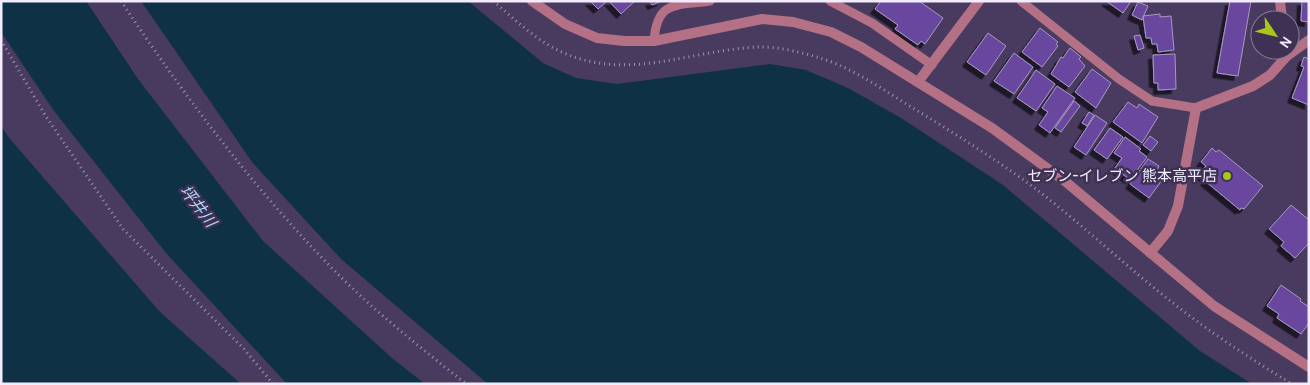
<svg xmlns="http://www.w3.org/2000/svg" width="1310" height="385" font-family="Cabin,'Noto Sans JP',sans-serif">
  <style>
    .water { fill: #0e3146 }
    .building { fill: #6a469e; stroke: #a799c2; filter: url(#shadow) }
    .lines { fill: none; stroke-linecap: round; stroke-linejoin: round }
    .path { stroke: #9e95b0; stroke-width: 3; stroke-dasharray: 1 4; stroke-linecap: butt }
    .service { stroke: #b47085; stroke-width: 9 }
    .minor { stroke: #b47085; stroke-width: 10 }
    .tertiary { stroke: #b47085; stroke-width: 10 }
    .poi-dot { fill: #a9c71a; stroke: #3e3154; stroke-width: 2 }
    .labels { text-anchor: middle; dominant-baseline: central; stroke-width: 5; stroke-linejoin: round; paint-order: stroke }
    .poi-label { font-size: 15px; fill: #f1ecfe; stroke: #3e3154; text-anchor: end }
    .water-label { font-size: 16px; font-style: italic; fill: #abd9fb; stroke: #3e3154 }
  </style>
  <defs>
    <filter id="shadow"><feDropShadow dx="-4.5" dy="4.5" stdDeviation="0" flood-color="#0009"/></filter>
  </defs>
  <rect width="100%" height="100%" fill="#483b5f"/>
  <!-- water -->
  <path class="water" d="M 1,1 L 86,1 L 138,79 L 263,241 L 392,358 L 425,384 L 287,384 L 166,253 L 54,111 L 1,32 Z
    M 141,1 L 468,1 L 543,63 L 576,78 L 617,84 L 770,64 L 806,70 L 848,88 L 901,118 L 1003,185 L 1200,351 L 1252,384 L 488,384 L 341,259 L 252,162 Z
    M 1,126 L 10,139 L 160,312 L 241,384 L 1,384 Z"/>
  <!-- building -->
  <path class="building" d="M 590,1 L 607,1 L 598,9 Z
    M 609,1 L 635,1 L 621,14 Z
    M 650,1 L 662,1 L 652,5 Z
    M 881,1 L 919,1 L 943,18 L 925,44 L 921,41 L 918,45 L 895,29 L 898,25 L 875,9 Z
    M 1106,1 L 1131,1 L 1123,13 Z
    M 1230,1 L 1251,1 L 1238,76 L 1217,73 Z
    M 1302,1 L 1309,2 L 1309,22 L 1301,21 Z
    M 1138,2 L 1148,6 L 1142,20 L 1132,15 Z
    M 1160,14 L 1160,17 L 1171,16 L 1174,50 L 1158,52 L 1157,44 L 1152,44 L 1151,38 L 1146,38 L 1143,16 Z
    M 1040,28 L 1058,42 L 1056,44 L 1058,46 L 1042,67 L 1022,52 Z
    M 988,33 L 1006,46 L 986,75 L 967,62 Z
    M 1140,35 L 1144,48 L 1138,50 L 1134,36 Z
    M 1070,48 L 1081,57 L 1079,59 L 1085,66 L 1069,87 L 1051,74 L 1061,57 L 1063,58 Z
    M 1014,53 L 1033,67 L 1014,94 L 994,81 Z
    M 1175,54 L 1176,89 L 1158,90 L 1158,83 L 1154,83 L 1153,55 Z
    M 1304,57 L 1309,59 L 1309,105 L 1292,98 L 1304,67 L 1301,66 Z
    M 1092,69 L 1111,83 L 1096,108 L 1075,92 Z
    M 1036,70 L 1055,84 L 1036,111 L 1017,98 Z
    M 1057,86 L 1075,98 L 1050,133 L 1039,125 L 1048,112 L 1042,108 Z
    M 1074,101 L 1080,106 L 1061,132 L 1055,128 Z
    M 1128,102 L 1137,108 L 1139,104 L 1158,117 L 1142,143 L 1113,122 Z
    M 1089,112 L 1094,115 L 1087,126 L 1082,123 Z
    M 1095,115 L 1107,123 L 1086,155 L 1074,147 Z
    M 1110,128 L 1123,137 L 1107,159 L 1094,150 Z
    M 1150,136 L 1158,142 L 1151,151 L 1143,145 Z
    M 1125,137 L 1141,149 L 1139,151 L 1147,157 L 1130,180 L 1115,168 L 1122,158 L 1114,153 Z
    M 1212,148 L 1216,152 L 1219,150 L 1263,186 L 1244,209 L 1241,208 L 1240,210 L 1205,181 L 1207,179 L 1199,173 L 1206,166 L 1201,162 Z
    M 1148,159 L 1159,166 L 1157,170 L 1165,176 L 1149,198 L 1130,184 Z
    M 1291,205 L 1309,220 L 1309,243 L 1295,258 L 1281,246 L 1284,242 L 1269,229 Z
    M 1281,285 L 1301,299 L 1300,301 L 1309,307 L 1309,323 L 1301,334 L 1277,318 L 1279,314 L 1267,306 Z"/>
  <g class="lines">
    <!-- path -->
    <path class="path" d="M 121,1 C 183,94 251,185 329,265 C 371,309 419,346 466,384
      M 493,1 C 516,20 536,41 564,53 C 630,82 693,49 760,47 C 779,47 801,52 820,58 C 856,69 889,94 921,113 C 962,138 1003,164 1041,193 C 1086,228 1128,268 1173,303 C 1211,333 1251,359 1292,384
      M 1,40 L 45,115 L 123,229 L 244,349 L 273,384"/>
    <!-- service -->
    <path class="service" d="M 830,1 L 872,23 L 932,65
      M 1021,1 L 1119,79 L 1152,101 L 1196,108
      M 654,41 C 657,0 676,6 710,1"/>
    <!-- minor -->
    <path class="minor" d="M 1280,1 L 1282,20
      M 1287,56 L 1309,40
      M 918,82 L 979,1
      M 1150,253 L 1168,231 L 1178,206 L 1196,108 L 1253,86 L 1270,75 L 1287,56 L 1286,50"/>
    <!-- tertiary -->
    <path class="tertiary" d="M 532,1 L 565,24 L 597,38 L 624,41 L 654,41 L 762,19 L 793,22 L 831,32 L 861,47 L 992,128 L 1066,182 L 1214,306 L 1309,367"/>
  </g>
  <!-- markers -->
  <circle class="poi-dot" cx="1227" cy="176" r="5"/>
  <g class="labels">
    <!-- poi labels -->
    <g class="poi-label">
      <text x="1217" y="176">セブン-イレブン 熊本高平店</text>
    </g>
    <!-- water labels -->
    <g class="water-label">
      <text transform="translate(198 206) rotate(52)">坪井川</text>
    </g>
  </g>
  <!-- border -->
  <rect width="1310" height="385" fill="none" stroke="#f1ecfe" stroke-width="5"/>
  <!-- north arrow -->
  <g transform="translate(1275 35) rotate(125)"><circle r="24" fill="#3e3154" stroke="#867c98"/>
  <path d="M0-4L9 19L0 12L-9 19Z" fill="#a9c71a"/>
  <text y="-8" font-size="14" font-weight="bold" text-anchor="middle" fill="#f1ecfe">N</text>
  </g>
</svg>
